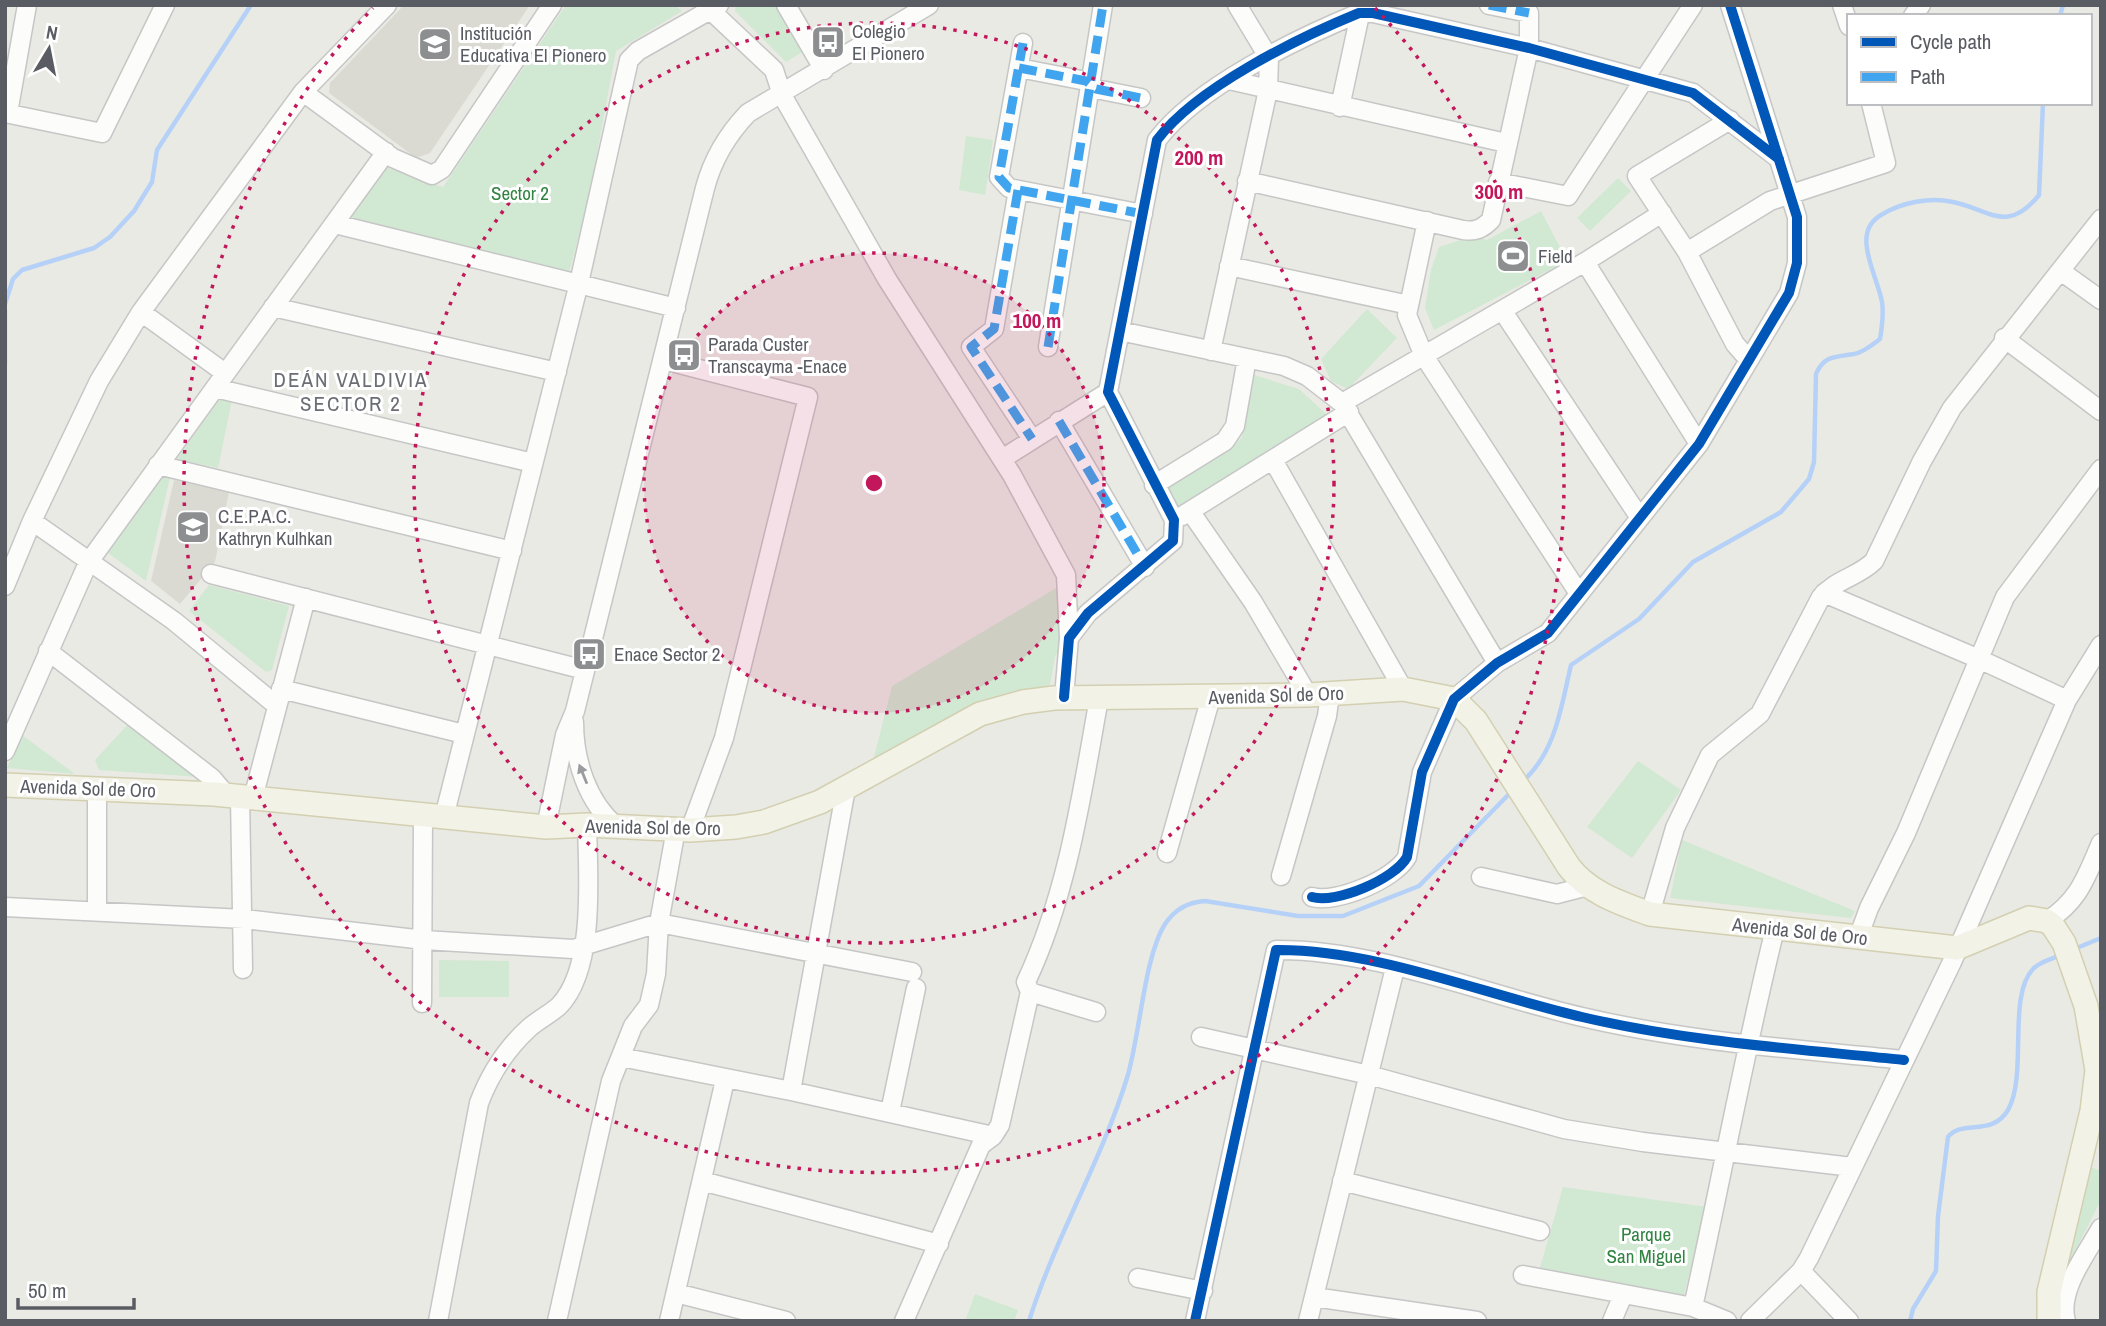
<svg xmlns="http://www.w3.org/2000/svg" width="2106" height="1326" font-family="'Archivo Narrow',sans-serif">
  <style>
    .education { fill: #dbdad2 }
    .green { fill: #d1e8d2 }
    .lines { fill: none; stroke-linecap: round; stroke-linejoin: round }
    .stream { stroke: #b6d1f7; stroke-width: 4.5 }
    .minor-casing { stroke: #c6c6c6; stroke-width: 21 }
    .major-casing { stroke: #d3cfb1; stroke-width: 26 }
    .minor { stroke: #fcfcfb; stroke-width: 18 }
    .major { stroke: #f2f2e7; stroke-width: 23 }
    .quiet { stroke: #40a5ee; stroke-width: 9; stroke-dasharray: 18 9; stroke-linecap: butt }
    .cycleway-casing { stroke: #fff; stroke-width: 15 }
    .cycleway { stroke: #0057b8; stroke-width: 10 }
    .oneway { fill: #9b9ca0 }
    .ring { fill: none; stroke: #c2185b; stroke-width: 3.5; stroke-dasharray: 3.5 7 }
    .labels { text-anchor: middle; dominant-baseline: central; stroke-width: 6; stroke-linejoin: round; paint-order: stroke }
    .poi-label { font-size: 19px; fill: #5a5c63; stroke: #fff; text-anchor: start }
    .park-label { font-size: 19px; fill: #318342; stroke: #fff }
    .street-label { font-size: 19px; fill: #5a5c63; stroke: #fff }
    .neighbourhood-label { font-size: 21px; letter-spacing: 2px; fill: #6b6e75; stroke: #fff }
    .centre { fill: #c2185b; stroke: #fff; stroke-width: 3.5 }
    .ring-label { font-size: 21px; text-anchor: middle; font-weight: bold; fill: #c2185b; stroke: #fff; stroke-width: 6; stroke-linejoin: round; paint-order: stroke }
  </style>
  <rect width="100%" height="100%" fill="#eaeae4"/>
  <!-- education -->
  <path class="education" d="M 404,5 L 530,5 L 430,153 L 416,158 L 329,93 L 330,83 Z
    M 174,480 L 229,492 L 215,562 L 180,604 L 151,581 Z"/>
  <!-- green -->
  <path class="green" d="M 566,5 L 674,5 L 682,11 L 616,51 L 589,196 L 569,273 L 353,219 L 351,215 L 385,167 L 443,187 Z
    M 736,5 L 776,5 L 804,51 L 786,62 L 735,11 Z
    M 966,136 L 993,140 L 985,195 L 959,190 Z
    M 1618,178 L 1631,191 L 1590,231 L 1577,218 Z
    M 1541,211 L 1567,261 L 1434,330 L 1425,308 L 1431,270 L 1439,247 L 1473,236 L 1487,240 Z
    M 1367,309 L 1397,338 L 1348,389 L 1331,381 L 1321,359 Z
    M 1251,374 L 1299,389 L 1327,415 L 1179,507 L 1167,486 L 1232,448 L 1242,437 Z
    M 221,397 L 232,400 L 218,468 L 177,459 Z
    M 163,477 L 170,478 L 146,581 L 108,553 Z
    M 1063,584 L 1084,613 L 1055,657 L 1050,685 L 981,700 L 873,761 L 892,686 Z
    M 209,585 L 289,606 L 272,670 L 266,672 L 189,611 Z
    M 131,721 L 200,777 L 99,770 L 95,760 Z
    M 22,735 L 75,774 L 7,768 Z
    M 1638,761 L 1681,790 L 1632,858 L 1587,827 Z
    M 1682,840 L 1855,911 L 1851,918 L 1670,898 Z
    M 439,960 L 509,961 L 509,997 L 439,997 Z
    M 2090,1167 L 2101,1171 L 2101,1200 L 2067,1267 Z
    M 1563,1187 L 1707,1207 L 1683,1298 L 1538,1275 Z
    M 975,1294 L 1018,1310 L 1014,1321 L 965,1321 Z"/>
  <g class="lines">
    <!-- stream -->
    <path class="stream" d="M 2060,16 L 2063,5
      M 5,304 L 13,279 L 22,270 L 94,248 L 110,237 L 134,211 L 152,182 L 157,150 L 251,5
      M 5,310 L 5,365
      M 1522,782 C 1556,752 1561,707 1571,665 L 1639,619 L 1693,562 L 1781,512 L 1809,479 L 1814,462 L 1816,374 C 1824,355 1836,357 1854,354 C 1864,352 1872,345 1880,339 C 1882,327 1884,315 1882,302 C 1877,274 1850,233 1881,215 C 1902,202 1930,197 1953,202 C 1989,209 2007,235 2039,195 L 2043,103
      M 2072,950 L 2101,938
      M 1029,1321 C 1055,1238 1101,1162 1127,1078 C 1140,1036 1144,957 1165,924 C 1175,909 1188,902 1205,901 L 1298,916 L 1343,916 L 1419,886 L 1513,790
      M 1910,1321 L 1913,1309 L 1936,1271 L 1938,1216 L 1948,1137 C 1962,1119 1992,1137 2008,1110 C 2028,1075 2007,996 2033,969 C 2039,962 2052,959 2061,955"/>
    <!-- minor casing -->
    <g class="minor-casing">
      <path id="minor" d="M 705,5 L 774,70 L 782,95 L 887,279 L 1012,475 L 1066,575 L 1069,638
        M 786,5 L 824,70
        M 1842,5 L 1849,26
        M 1913,16 L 1921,5
        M 1023,43 L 999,177 L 1009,188 L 1143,214
        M 1019,68 L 1086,81 L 1096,89 L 1141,98
        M 1229,80 L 1506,143
        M 303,92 L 393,158 L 432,175 L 442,169 L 552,5
        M 1340,107 L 1362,5
        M 5,113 L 102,133 L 165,5
        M 8,113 L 27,5
        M 1730,120 L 1637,176 L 1687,252 L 1735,344 L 1749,360
        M 1247,181 L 1463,230 C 1475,232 1482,229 1491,220 L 1529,48 L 1529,13 L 1489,5
        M 1498,182 L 1568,196 L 1693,5
        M 1018,190 L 994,329 L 971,347 L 1032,439
        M 1427,221 L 1407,315 L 1424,356 L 1578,592
        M 335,224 L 676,308
        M 1687,252 L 1770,201 L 1886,163 L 1871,103
        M 1585,262 L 1699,444
        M 1229,266 L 1409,305
        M 2062,272 L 2101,300
        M 273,307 L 557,372
        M 1502,310 L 1640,518
        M 141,312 L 225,373
        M 1120,331 L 1284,366 L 1307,376 L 1342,403 L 1497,663
        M 2004,338 L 2101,411
        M 1048,347 L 1103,5
        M 1211,351 L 1268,90 L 1269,58 L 1237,5
        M 664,360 L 808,397 L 724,738 L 690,830
        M 215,388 L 533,463
        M 1342,403 L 1585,262 L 1662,213
        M 1059,421 L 1145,567
        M 1002,459 L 1108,392
        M 1273,460 L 1403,689
        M 158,465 L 512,551
        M 1154,485 L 1225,441 L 1235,426 L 1247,358
        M 1190,511 L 1253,602 L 1308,695
        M 1182,516 L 1349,412
        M 32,521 L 174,621 L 276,705
        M 211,574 L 585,670
        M 5,586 L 32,521 L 99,381 L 141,312 L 303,92 L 387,5
        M 1824,593 L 1979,659 L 2067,700
        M 48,651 L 212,778 L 227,796
        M 281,689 L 464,734
        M 1064,697 L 1069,638 L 1088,613 L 1173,541 L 1174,520 L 1108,392 L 1157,140 C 1197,87 1298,38 1359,13 L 1373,13 L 1529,48 L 1693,93 L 1779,159
        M 574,722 C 574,760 587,802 617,827
        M 5,751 L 88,563 L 386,152
        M 97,787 L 97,909
        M 240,797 L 243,969
        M 253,798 L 306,598
        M 444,817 L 579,283 L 629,60 L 638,51 L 719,5
        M 546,827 L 565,735 L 575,711 L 705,188 C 713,158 727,135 748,113 L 929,5
        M 1167,853 L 1211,697
        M 1281,876 L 1327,716 L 1330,694
        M 1481,877 L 1557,894 L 1588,886
        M 1312,897 C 1336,904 1395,879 1407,857 L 1422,772 L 1454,699 L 1497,663 L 1548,633 L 1699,444 L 1789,293 L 1797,263 L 1797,217 L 1730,5
        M 5,907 L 244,919 L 424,940 L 573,949 L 659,923 L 912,972
        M 1650,914 L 1675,828 L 1710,755 L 1760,714 L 1821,597 C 1836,579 1858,577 1874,561 L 1922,461 L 1952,408 L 2101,219
        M 2047,921 C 2079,901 2086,877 2101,843
        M 1858,938 L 1869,908 L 1906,833 L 2005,597 L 2101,469
        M 1030,992 L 1096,1012
        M 422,1003 L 423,816
        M 1201,1037 L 1369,1075 L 1564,1129 L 1643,1142 L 1852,1167
        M 621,1057 L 791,1091 L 993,1136
        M 791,1091 L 846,788
        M 890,1112 L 916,988
        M 702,1181 L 939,1244
        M 1342,1181 L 1540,1231
        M 1801,1271 L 1849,1321
        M 1523,1275 L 1693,1307 L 1727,1321
        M 1138,1278 L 1203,1291
        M 676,1293 L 786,1321
        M 1314,1297 L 1477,1321
        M 1693,1307 C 1721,1181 1744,1054 1775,929
        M 438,1321 L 479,1103 C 490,1074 506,1049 529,1028 C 538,1020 550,1014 559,1006 C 596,968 588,874 587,825
        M 557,1321 L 611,1081 L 633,1026 L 649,1005 L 656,974 L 659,923 L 676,829
        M 669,1321 L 725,1080
        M 904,1321 L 981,1145 L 993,1136 L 1000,1125 L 1030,992 L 1026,982 C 1068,893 1082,793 1099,698
        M 1195,1321 L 1276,950 C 1375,949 1486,995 1582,1017 C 1688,1042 1797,1049 1904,1060
        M 1308,1321 L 1395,968
        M 1612,1321 L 1623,1295
        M 1750,1321 L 1801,1271 L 1809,1258 L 1952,962 L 2067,700 L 2101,645
        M 2066,1321 C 2057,1291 2087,1253 2101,1228"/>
    </g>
    <!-- major casing -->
    <g class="major-casing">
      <path id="major" d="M 5,785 L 214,794 L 546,827 L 587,825 L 690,830 L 736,827 L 764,822 L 820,802 L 980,714 L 1023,702 L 1054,698 L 1308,695 L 1403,689 L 1454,699 L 1476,721 L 1569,867 C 1589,893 1620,903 1650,914 L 1957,948 L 2029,918 L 2047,921 L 2053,926 L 2064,943 L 2086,1006 L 2097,1070 L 2092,1111 L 2049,1292 L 2049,1321"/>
    </g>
    <!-- minor -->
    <use href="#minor" class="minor"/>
    <!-- major -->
    <use href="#major" class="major"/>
    <!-- quiet -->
    <path class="quiet" d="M 1489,5 L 1529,13
      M 1023,43 L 999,177 L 1009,188 L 1143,214
      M 1019,68 L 1086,81 L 1096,89 L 1141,98
      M 1018,190 L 994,329 L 971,347 L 1032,439
      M 1048,347 L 1103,5
      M 1059,421 L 1145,567"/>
    <!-- cycleway casing -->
    <g class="cycleway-casing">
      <path id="cycleway" d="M 1064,697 L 1069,638 L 1088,613 L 1173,541 L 1174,520 L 1108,392 L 1157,140 C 1197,87 1298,38 1359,13 L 1373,13 L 1529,48 L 1693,93 L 1779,159
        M 1312,897 C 1336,904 1395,879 1407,857 L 1422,772 L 1454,699 L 1497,663 L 1548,633 L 1699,444 L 1789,293 L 1797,263 L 1797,217 L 1730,5
        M 1195,1321 L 1276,950 C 1375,949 1486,995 1582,1017 C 1688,1042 1797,1049 1904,1060"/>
    </g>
    <!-- cycleway -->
    <use href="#cycleway" class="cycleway"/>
  </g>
  <!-- one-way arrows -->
  <defs><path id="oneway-solid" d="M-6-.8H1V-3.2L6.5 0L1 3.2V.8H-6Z" transform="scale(1.75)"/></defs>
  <use class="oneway" href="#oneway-solid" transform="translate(583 774) rotate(-112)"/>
  <!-- distance rings -->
  <circle cx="874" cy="483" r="230" fill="#c2185b" fill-opacity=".12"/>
  <g class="ring">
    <circle cx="874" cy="483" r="230"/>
    <circle cx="874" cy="483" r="460"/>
    <path d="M1375 8A690 690 0 1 1 373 8"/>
  </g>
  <!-- icons -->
  <defs>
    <g id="bus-square" transform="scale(1.75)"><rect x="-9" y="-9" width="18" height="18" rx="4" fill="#8c8e90" stroke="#fff"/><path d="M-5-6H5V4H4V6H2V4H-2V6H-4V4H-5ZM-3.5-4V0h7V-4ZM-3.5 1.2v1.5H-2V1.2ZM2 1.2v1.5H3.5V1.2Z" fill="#fff"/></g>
    <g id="school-square" transform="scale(1.75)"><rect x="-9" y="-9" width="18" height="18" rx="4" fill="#8c8e90" stroke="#fff"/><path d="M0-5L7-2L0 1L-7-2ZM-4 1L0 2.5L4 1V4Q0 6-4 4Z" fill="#fff"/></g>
    <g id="stadium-square" transform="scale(1.75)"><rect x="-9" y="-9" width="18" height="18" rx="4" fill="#8c8e90" stroke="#fff"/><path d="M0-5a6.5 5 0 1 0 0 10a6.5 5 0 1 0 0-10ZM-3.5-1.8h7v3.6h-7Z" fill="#fff"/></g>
  </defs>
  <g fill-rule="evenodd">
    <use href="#bus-square" x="828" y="42"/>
    <use href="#school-square" x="435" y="44"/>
    <use href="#stadium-square" x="1513" y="256"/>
    <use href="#bus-square" x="684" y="355"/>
    <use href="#school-square" x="193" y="527"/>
    <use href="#bus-square" x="589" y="654"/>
  </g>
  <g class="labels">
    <!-- poi labels -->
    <g class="poi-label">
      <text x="852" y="31">Colegio<tspan x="852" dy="22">El Pionero</tspan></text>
      <text x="460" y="33">Institución<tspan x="460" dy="22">Educativa El Pionero</tspan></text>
      <text x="1538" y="256">Field</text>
      <text x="708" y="344">Parada Custer<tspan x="708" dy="22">Transcayma -Enace</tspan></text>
      <text x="218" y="516">C.E.P.A.C.<tspan x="218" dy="22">Kathryn Kulhkan</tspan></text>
      <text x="614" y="654">Enace Sector 2</text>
    </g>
    <!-- park labels -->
    <g class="park-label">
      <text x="520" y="193">Sector 2</text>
      <text x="1646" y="1234">Parque<tspan x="1646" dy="22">San Miguel</tspan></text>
    </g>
    <!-- street labels -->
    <g class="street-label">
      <text transform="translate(1276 695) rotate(-2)">Avenida Sol de Oro</text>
      <text transform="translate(88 788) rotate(2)">Avenida Sol de Oro</text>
      <text transform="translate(653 827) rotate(1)">Avenida Sol de Oro</text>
      <text transform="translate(1800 931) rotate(6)">Avenida Sol de Oro</text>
    </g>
    <!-- neighbourhood labels -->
    <g class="neighbourhood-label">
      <text x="351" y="379">DEÁN VALDIVIA<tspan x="351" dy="24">SECTOR 2</tspan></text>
    </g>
  </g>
  <circle cx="874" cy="483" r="10" class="centre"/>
  <g class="ring-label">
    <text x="1199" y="165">200 m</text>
    <text x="1499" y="199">300 m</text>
    <text x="1037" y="328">100 m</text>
  </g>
  <!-- border -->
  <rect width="2106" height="1326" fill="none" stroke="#5a5c63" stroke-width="14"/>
  <!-- legend -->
  <rect x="1847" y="14" width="245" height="91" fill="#ffffff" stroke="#bdbec1" stroke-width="2"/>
  <rect x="1861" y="37" width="35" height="10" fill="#0057b8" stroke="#bdbec1" stroke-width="2"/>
  <text x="1910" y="49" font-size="21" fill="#5a5c63">Cycle path</text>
  <rect x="1861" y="72" width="35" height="10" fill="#40a5ee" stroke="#bdbec1" stroke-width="2"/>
  <text x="1910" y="84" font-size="21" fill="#5a5c63">Path</text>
  <!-- north arrow -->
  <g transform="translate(49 49) rotate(10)" stroke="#ffffff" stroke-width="5" paint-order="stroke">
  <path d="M0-5L12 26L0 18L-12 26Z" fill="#5a5c63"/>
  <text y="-10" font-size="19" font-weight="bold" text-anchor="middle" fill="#5a5c63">N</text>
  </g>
  <!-- scale -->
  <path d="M18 1298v10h116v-10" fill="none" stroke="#5a5c63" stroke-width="3.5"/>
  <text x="28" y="1298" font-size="21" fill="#5a5c63" stroke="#ffffff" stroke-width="5" paint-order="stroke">50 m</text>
</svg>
